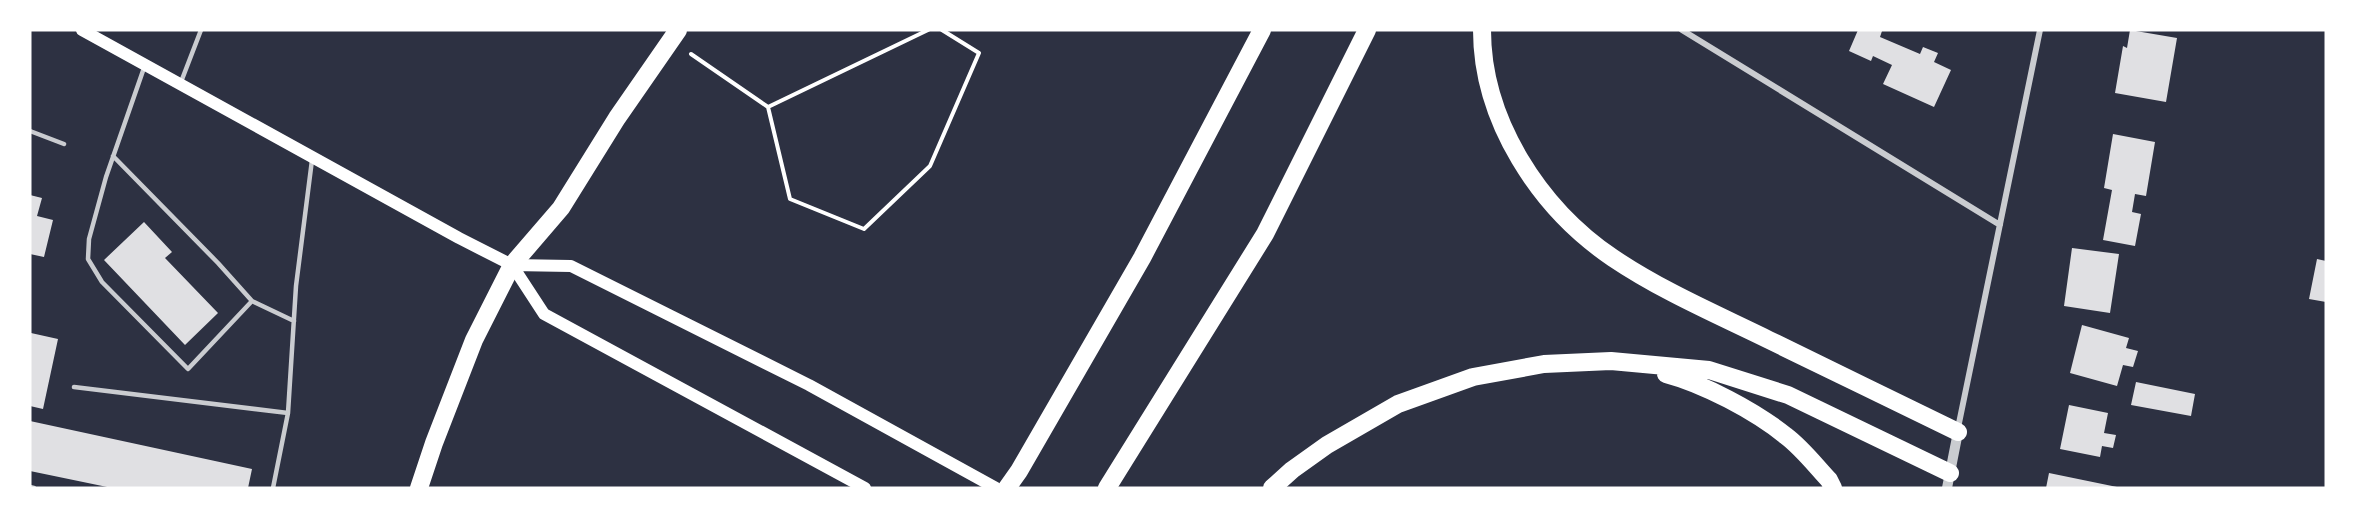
<svg xmlns="http://www.w3.org/2000/svg" width="2356" height="518" font-family="Literata,serif">
  <style>
    .building { fill: #e0e0e3 }
    .lines { fill: none; stroke-linecap: round; stroke-linejoin: round }
    .path { stroke: #fff; stroke-width: 4 }
    .service { stroke: #caccd0; stroke-width: 4.5 }
    .minor { stroke: #caccd0; stroke-width: 6 }
    .tertiary { stroke: #caccd0; stroke-width: 10 }
    .secondary { stroke: #fff; stroke-width: 12 }
    .motorway { stroke: #fff; stroke-width: 18 }
  </style>
  <rect width="100%" height="100%" fill="#2d3142"/>
  <!-- building -->
  <path class="building" d="M 1858,30 L 1879,30 L 1882,31 L 1880,37 L 1920,54 L 1923,47 L 1938,53 L 1934,62 L 1951,70 L 1934,107 L 1883,84 L 1892,65 L 1873,56 L 1871,61 L 1849,51 Z
    M 2130,30 L 2177,38 L 2166,102 L 2115,93 L 2123,46 L 2127,48 Z
    M 2113,134 L 2155,142 L 2146,196 L 2135,194 L 2132,212 L 2141,214 L 2135,246 L 2103,240 L 2112,190 L 2104,188 Z
    M 30,195 L 42,198 L 37,216 L 53,220 L 44,257 L 30,254 Z
    M 144,222 L 172,252 L 165,258 L 218,313 L 185,345 L 104,260 Z
    M 2072,248 L 2119,254 L 2110,313 L 2064,306 Z
    M 2317,259 L 2326,261 L 2326,302 L 2309,299 Z
    M 2082,325 L 2129,338 L 2126,348 L 2138,351 L 2133,367 L 2123,365 L 2117,386 L 2070,373 Z
    M 31,333 L 58,339 L 43,409 L 30,406 Z
    M 2136,382 L 2195,394 L 2191,416 L 2131,405 Z
    M 2069,405 L 2108,413 L 2104,433 L 2116,435 L 2113,448 L 2102,446 L 2100,457 L 2060,449 Z
    M 30,421 L 252,469 L 248,488 L 112,488 L 30,471 Z
    M 2049,473 L 2117,487 L 2117,488 L 2046,488 Z"/>
  <g class="lines">
    <!-- path -->
    <path class="path" d="M 691,54 L 768,107 L 790,199 L 864,229 L 930,166 L 979,53 L 942,30
      M 768,107 L 928,30"/>
    <!-- service -->
    <path class="service" d="M 145,65 L 106,177 L 89,239 L 88,259 L 102,282 L 188,369 L 252,301 L 294,321
      M 181,82 L 201,30
      M 30,131 L 64,144
      M 113,156 L 218,263 L 252,301
      M 74,387 L 288,413
      M 30,487 L 34,488
      M 273,488 L 288,413 L 296,286 L 312,160"/>
    <!-- minor -->
    <path class="minor" d="M 1682,30 L 2000,225
      M 1958,428 L 2040,30"/>
    <!-- tertiary -->
    <path class="tertiary" d="M 1947,488 L 1958,432"/>
    <!-- secondary -->
    <path class="secondary" d="M 82,30 L 459,238 L 512,265 L 571,266 L 809,385 L 996,488
      M 512,265 L 544,314 L 865,488"/>
    <!-- motorway -->
    <path class="motorway" d="M 1482,30 C 1482,120 1539,208 1613,258 C 1662,291 1716,314 1769,340 C 1832,371 1895,401 1958,432
      M 1666,374 C 1704,384 1755,411 1786,436 C 1802,448 1815,465 1829,480 L 1833,488
      M 419,488 L 434,443 L 474,340 L 512,265 L 561,208 L 617,118 L 678,30
      M 1007,488 L 1019,471 L 1142,258 L 1262,30
      M 1107,488 L 1265,234 L 1367,30
      M 1272,488 L 1292,470 L 1327,445 L 1398,404 L 1473,377 L 1544,364 L 1611,361 L 1709,370 L 1788,395 L 1950,473"/>
  </g>
  <!-- border -->
  <rect width="2356" height="518" fill="none" stroke="#ffffff" stroke-width="63"/>
</svg>
